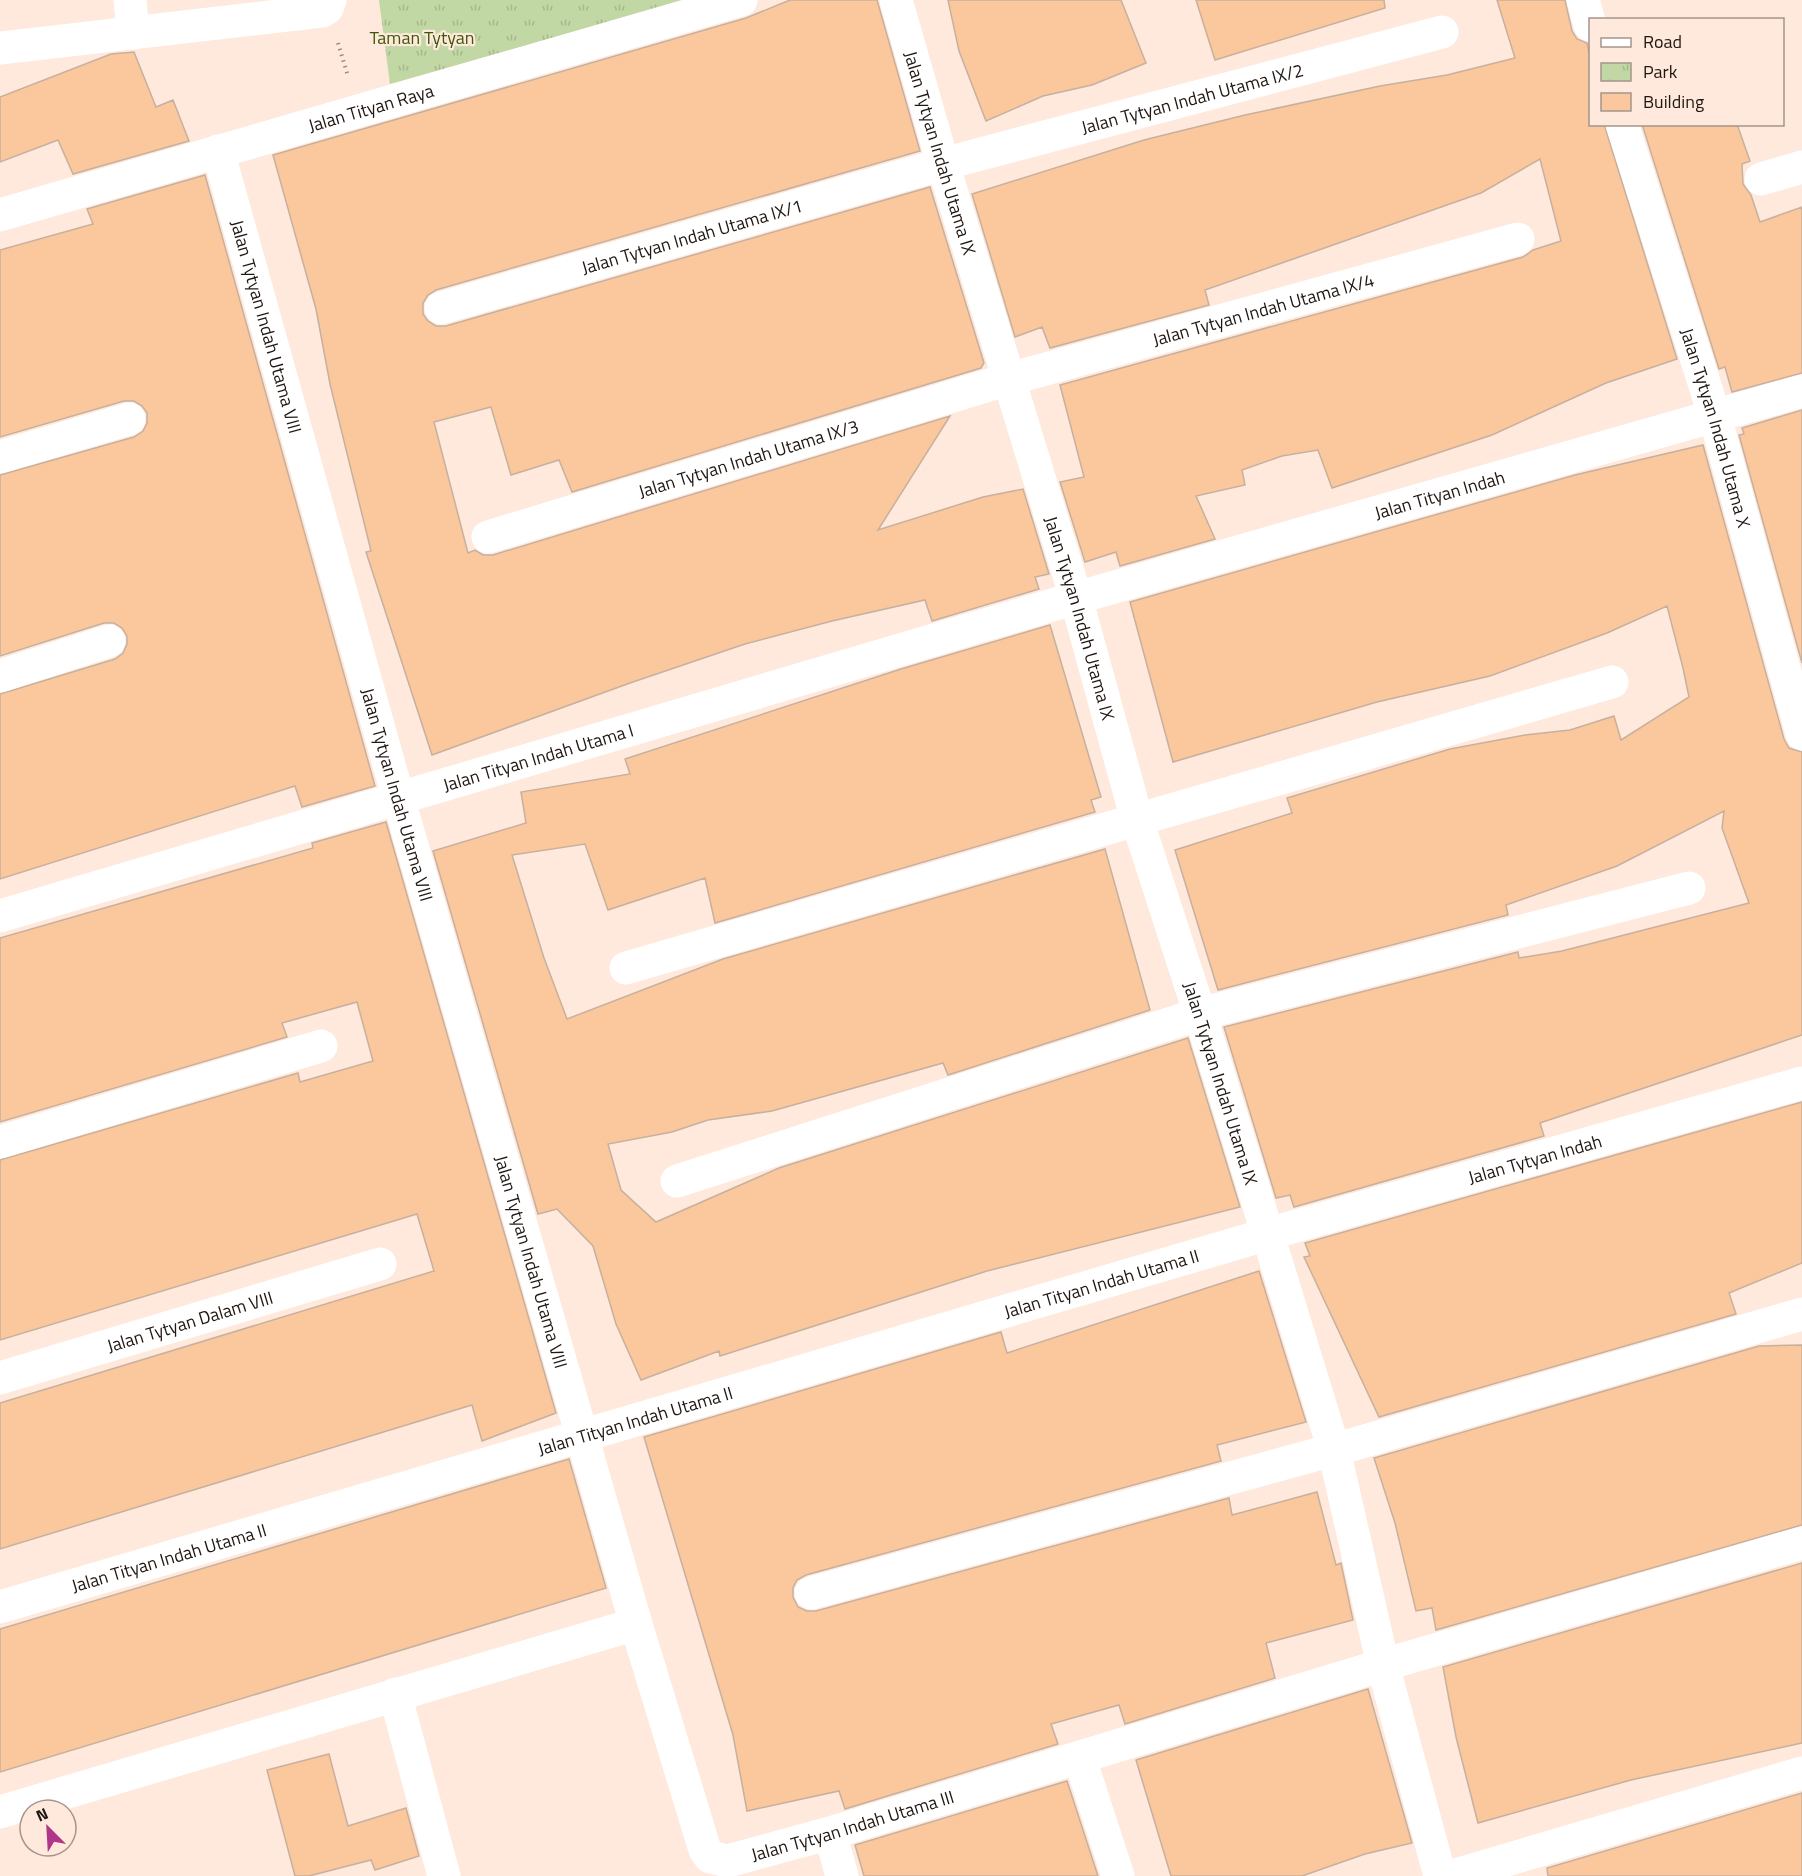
<svg xmlns="http://www.w3.org/2000/svg" width="1802" height="1876" font-family="'Titillium Web',sans-serif">
  <style>
    .park { fill: url(#park-tufts) }
    .building { fill: #fbc79d; stroke: #c7b09e; stroke-width: 1.5 }
    .lines { fill: none; stroke-linecap: round; stroke-linejoin: round }
    .path { stroke: #9a8a81; stroke-width: 4; stroke-dasharray: 1.5 4.5; stroke-linecap: butt }
    .minor { stroke: #fff; stroke-width: 33 }
    .labels { text-anchor: middle; dominant-baseline: central; stroke-width: 4.5; stroke-linejoin: round; paint-order: stroke }
    .park-label { font-size: 18px; fill: #3e5706; stroke: #fee9dc }
    .street-label { font-size: 18px; fill: #201712; stroke: #fee9dc }
  </style>
  <defs>
    <pattern id="park-tufts" width="24" height="20" patternUnits="userSpaceOnUse" patternTransform="scale(1.5)"><rect width="24" height="20" fill="#c1d7a4"/><path d="M3 7l-1-3M5 7V3M7 7l1-3M15 17l-1-3M17 17v-4M19 17l1-3" fill="none" stroke="#a6b88c"/></pattern>
  </defs>
  <rect width="100%" height="100%" fill="#fee9dc"/>
  <!-- park -->
  <path class="park" d="M 379,0 L 686,0 L 390,84 Z"/>
  <!-- building -->
  <path class="building" d="M 790,0 L 877,0 L 920,151 L 436,290 L 428,295 L 423,303 L 423,314 L 428,321 L 436,326 L 446,326 L 930,187 L 984,363 L 981,368 L 572,492 L 559,460 L 511,475 L 491,407 L 434,422 L 468,553 L 475,550 L 483,555 L 493,555 L 950,416 L 878,530 L 983,497 L 1023,489 L 1049,574 L 1035,577 L 1039,589 L 932,621 L 925,600 L 832,621 L 745,644 L 630,683 L 432,755 L 366,552 L 371,551 L 330,384 L 316,309 L 273,155 L 746,18 Z
    M 948,0 L 1121,0 L 1146,63 L 1092,85 L 1043,96 L 986,121 L 959,51 Z
    M 1196,0 L 1384,0 L 1385,8 L 1215,60 Z
    M 1497,0 L 1565,0 L 1572,31 L 1577,39 L 1587,43 L 1590,57 L 1590,124 L 1604,124 L 1677,359 L 1606,383 L 1492,435 L 1332,488 L 1318,450 L 1282,456 L 1242,470 L 1245,485 L 1196,496 L 1215,539 L 1120,566 L 1116,552 L 1085,562 L 1060,482 L 1084,477 L 1060,385 L 1523,257 L 1533,250 L 1561,241 L 1540,159 L 1481,193 L 1205,290 L 1209,305 L 1050,348 L 1042,327 L 1015,337 L 972,194 L 1144,140 L 1245,115 L 1380,86 L 1447,75 L 1515,58 Z
    M 134,52 L 156,107 L 173,100 L 189,141 L 73,174 L 58,140 L 0,162 L 0,97 L 111,54 Z
    M 1642,124 L 1737,124 L 1750,161 L 1742,164 L 1743,184 L 1751,195 L 1760,222 L 1802,207 L 1802,373 L 1732,392 L 1725,367 L 1719,369 Z
    M 205,175 L 375,786 L 302,807 L 295,786 L 0,879 L 0,694 L 115,659 L 123,653 L 127,644 L 127,636 L 122,628 L 114,623 L 104,623 L 0,656 L 0,475 L 134,437 L 143,431 L 147,423 L 147,413 L 142,406 L 134,401 L 124,401 L 0,437 L 0,250 L 93,224 L 87,209 Z
    M 1802,410 L 1802,663 L 1739,435 L 1744,434 L 1742,428 Z
    M 1703,445 L 1784,739 L 1789,748 L 1802,752 L 1802,1035 L 1540,1123 L 1544,1136 L 1294,1207 L 1290,1195 L 1276,1198 L 1224,1027 L 1518,952 L 1519,958 L 1562,951 L 1749,903 L 1722,828 L 1724,811 L 1617,866 L 1506,905 L 1508,915 L 1218,990 L 1175,850 L 1292,813 L 1287,798 L 1450,749 L 1525,735 L 1570,730 L 1614,716 L 1621,740 L 1689,697 L 1683,668 L 1667,606 L 1607,633 L 1490,676 L 1377,702 L 1173,762 L 1130,602 L 1575,475 Z
    M 1050,625 L 1101,797 L 1091,800 L 1095,812 L 715,923 L 705,878 L 608,910 L 585,844 L 512,855 L 544,958 L 567,1019 L 723,959 L 1105,849 L 1150,1010 L 948,1075 L 943,1063 L 772,1111 L 708,1120 L 672,1132 L 608,1144 L 621,1190 L 656,1222 L 779,1168 L 1188,1038 L 1240,1207 L 987,1271 L 720,1356 L 719,1351 L 641,1380 L 616,1324 L 593,1246 L 557,1209 L 538,1214 L 433,851 L 526,823 L 521,792 L 630,774 L 625,759 L 901,669 Z
    M 386,822 L 556,1413 L 482,1441 L 472,1405 L 0,1549 L 0,1403 L 434,1271 L 417,1214 L 0,1340 L 0,1160 L 298,1073 L 300,1082 L 373,1061 L 357,1002 L 282,1023 L 287,1037 L 0,1122 L 0,938 L 313,848 L 312,843 Z
    M 1802,1102 L 1802,1263 L 1729,1293 L 1736,1314 L 1379,1417 L 1304,1257 L 1310,1256 L 1305,1243 Z
    M 1259,1271 L 1306,1422 L 1217,1445 L 1221,1461 L 806,1575 L 797,1580 L 793,1588 L 793,1597 L 798,1607 L 807,1611 L 816,1611 L 1229,1498 L 1232,1515 L 1317,1492 L 1336,1565 L 1341,1563 L 1353,1620 L 1266,1643 L 1275,1678 L 1125,1724 L 1119,1705 L 1051,1724 L 1058,1744 L 845,1809 L 839,1791 L 747,1811 L 733,1735 L 644,1437 L 1001,1332 L 1007,1353 Z
    M 1802,1345 L 1802,1525 L 1436,1630 L 1432,1608 L 1416,1611 L 1395,1523 L 1374,1458 L 1759,1346 Z
    M 569,1459 L 606,1588 L 0,1772 L 0,1629 Z
    M 1802,1563 L 1802,1743 L 1631,1780 L 1478,1823 L 1456,1737 L 1443,1667 Z
    M 1368,1689 L 1412,1843 L 1365,1854 L 1302,1876 L 1171,1876 L 1136,1760 Z
    M 329,1754 L 348,1826 L 406,1808 L 419,1856 L 375,1870 L 371,1860 L 309,1876 L 295,1876 L 267,1770 Z
    M 1067,1781 L 1098,1876 L 864,1876 L 855,1845 Z
    M 1802,1793 L 1802,1876 L 1548,1876 L 1547,1868 Z"/>
  <g class="lines">
    <!-- path -->
    <path class="path" d="M 338,43 L 348,76"/>
    <!-- minor -->
    <g class="minor">
      <path d="M 130,0 L 133,33"/>
      <path id="s1" d="M 896,0 L 943,164 L 1076,598 L 1137,820 L 1200,1014 L 1334,1450 L 1383,1665 L 1440,1876"/>
      <path d="M 1583,0 L 1590,25"/>
      <path d="M 0,48 L 322,11 L 327,8 L 330,0"/>
      <path id="s2" d="M 1622,124 L 1715,417 L 1802,734"/>
      <path id="s3" d="M 218,151 L 398,797 L 636,1624 L 705,1850 L 710,1857 L 728,1861 L 830,1833 L 1383,1665 L 1802,1543"/>
      <path d="M 1761,179 L 1802,167"/>
      <path id="s4" d="M 0,215 L 741,0"/>
      <path id="s5" d="M 441,308 L 943,164 L 1442,32"/>
      <path d="M 0,457 L 129,419"/>
      <path id="s6" d="M 488,537 L 1009,379 L 1518,239"/>
      <path d="M 0,676 L 109,641"/>
      <path id="s7" d="M 0,916 L 1076,598 L 1802,391"/>
      <path d="M 626,968 L 1612,682"/>
      <path d="M 0,1142 L 321,1046"/>
      <path d="M 677,1181 L 1200,1014 L 1689,888"/>
      <path id="s8" d="M 0,1378 L 380,1264"/>
      <path d="M 811,1593 L 1351,1445 L 1802,1314"/>
      <path id="s9" d="M 0,1607 L 1268,1234 L 1802,1083"/>
      <path d="M 395,1694 L 444,1876"/>
      <path d="M 1080,1759 L 1118,1876"/>
      <path d="M 0,1812 L 636,1624"/>
      <path d="M 830,1833 L 842,1876"/>
      <path d="M 1452,1876 L 1802,1773"/>
    </g>
  </g>
  <g class="labels">
    <!-- park labels -->
    <g class="park-label">
      <text x="422" y="37">Taman Tytyan</text>
    </g>
    <!-- street labels -->
    <g class="street-label">
      <text stroke="none"><textPath href="#s5" startOffset="780">Jalan Tytyan Indah Utama IX/2</textPath></text>
      <text stroke="none"><textPath href="#s4" startOffset="386">Jalan Tityan Raya</textPath></text>
      <text stroke="none"><textPath href="#s1" startOffset="159">Jalan Tytyan Indah Utama IX</textPath></text>
      <text stroke="none"><textPath href="#s5" startOffset="261">Jalan Tytyan Indah Utama IX/1</textPath></text>
      <text stroke="none"><textPath href="#s6" startOffset="808">Jalan Tytyan Indah Utama IX/4</textPath></text>
      <text stroke="none"><textPath href="#s3" startOffset="182">Jalan Tytyan Indah Utama VIII</textPath></text>
      <text stroke="none"><textPath href="#s2" startOffset="318">Jalan Tytyan Indah Utama X</textPath></text>
      <text stroke="none"><textPath href="#s6" startOffset="272">Jalan Tytyan Indah Utama IX/3</textPath></text>
      <text stroke="none"><textPath href="#s7" startOffset="1500">Jalan Tityan Indah</textPath></text>
      <text stroke="none"><textPath href="#s1" startOffset="645">Jalan Tytyan Indah Utama IX</textPath></text>
      <text stroke="none"><textPath href="#s7" startOffset="561">Jalan Tityan Indah Utama I</textPath></text>
      <text stroke="none"><textPath href="#s3" startOffset="668">Jalan Tytyan Indah Utama VIII</textPath></text>
      <text stroke="none"><textPath href="#s1" startOffset="1131">Jalan Tytyan Indah Utama IX</textPath></text>
      <text stroke="none"><textPath href="#s9" startOffset="1599">Jalan Tytyan Indah</textPath></text>
      <text stroke="none"><textPath href="#s3" startOffset="1154">Jalan Tytyan Indah Utama VIII</textPath></text>
      <text stroke="none"><textPath href="#s9" startOffset="1148">Jalan Tityan Indah Utama II</textPath></text>
      <text stroke="none"><textPath href="#s8" startOffset="198">Jalan Tytyan Dalam VIII</textPath></text>
      <text stroke="none"><textPath href="#s9" startOffset="662">Jalan Tityan Indah Utama II</textPath></text>
      <text stroke="none"><textPath href="#s9" startOffset="176">Jalan Tityan Indah Utama II</textPath></text>
      <text stroke="none"><textPath href="#s3" startOffset="1924">Jalan Tytyan Indah Utama III</textPath></text>
    </g>
  </g>
  <!-- legend -->
  <rect x="1589" y="18" width="195" height="108" fill="#fee9dc" stroke="#a5958b" stroke-width="1.5"/>
  <rect x="1601" y="38" width="30" height="9" fill="#ffffff" stroke="#a5958b" stroke-width="1.5"/>
  <text x="1643" y="48" font-size="18" fill="#201712">Road</text>
  <rect x="1601" y="63" width="30" height="18" fill="url(#park-tufts)" stroke="#a5958b" stroke-width="1.5"/>
  <text x="1643" y="78" font-size="18" fill="#201712">Park</text>
  <rect x="1601" y="93" width="30" height="18" fill="#fbc79d" stroke="#a5958b" stroke-width="1.5"/>
  <text x="1643" y="108" font-size="18" fill="#201712">Building</text>
  <!-- north arrow -->
  <g transform="translate(48 1828) rotate(336)"><circle r="28" fill="#fee9dc" stroke="#a5958b" stroke-width="1.5"/>
  <path d="M0-4.5L10 22L0 15L-10 22Z" fill="#b0368a"/>
  <text y="-9" font-size="16" font-weight="bold" text-anchor="middle" fill="#201712">N</text>
  </g>
</svg>
